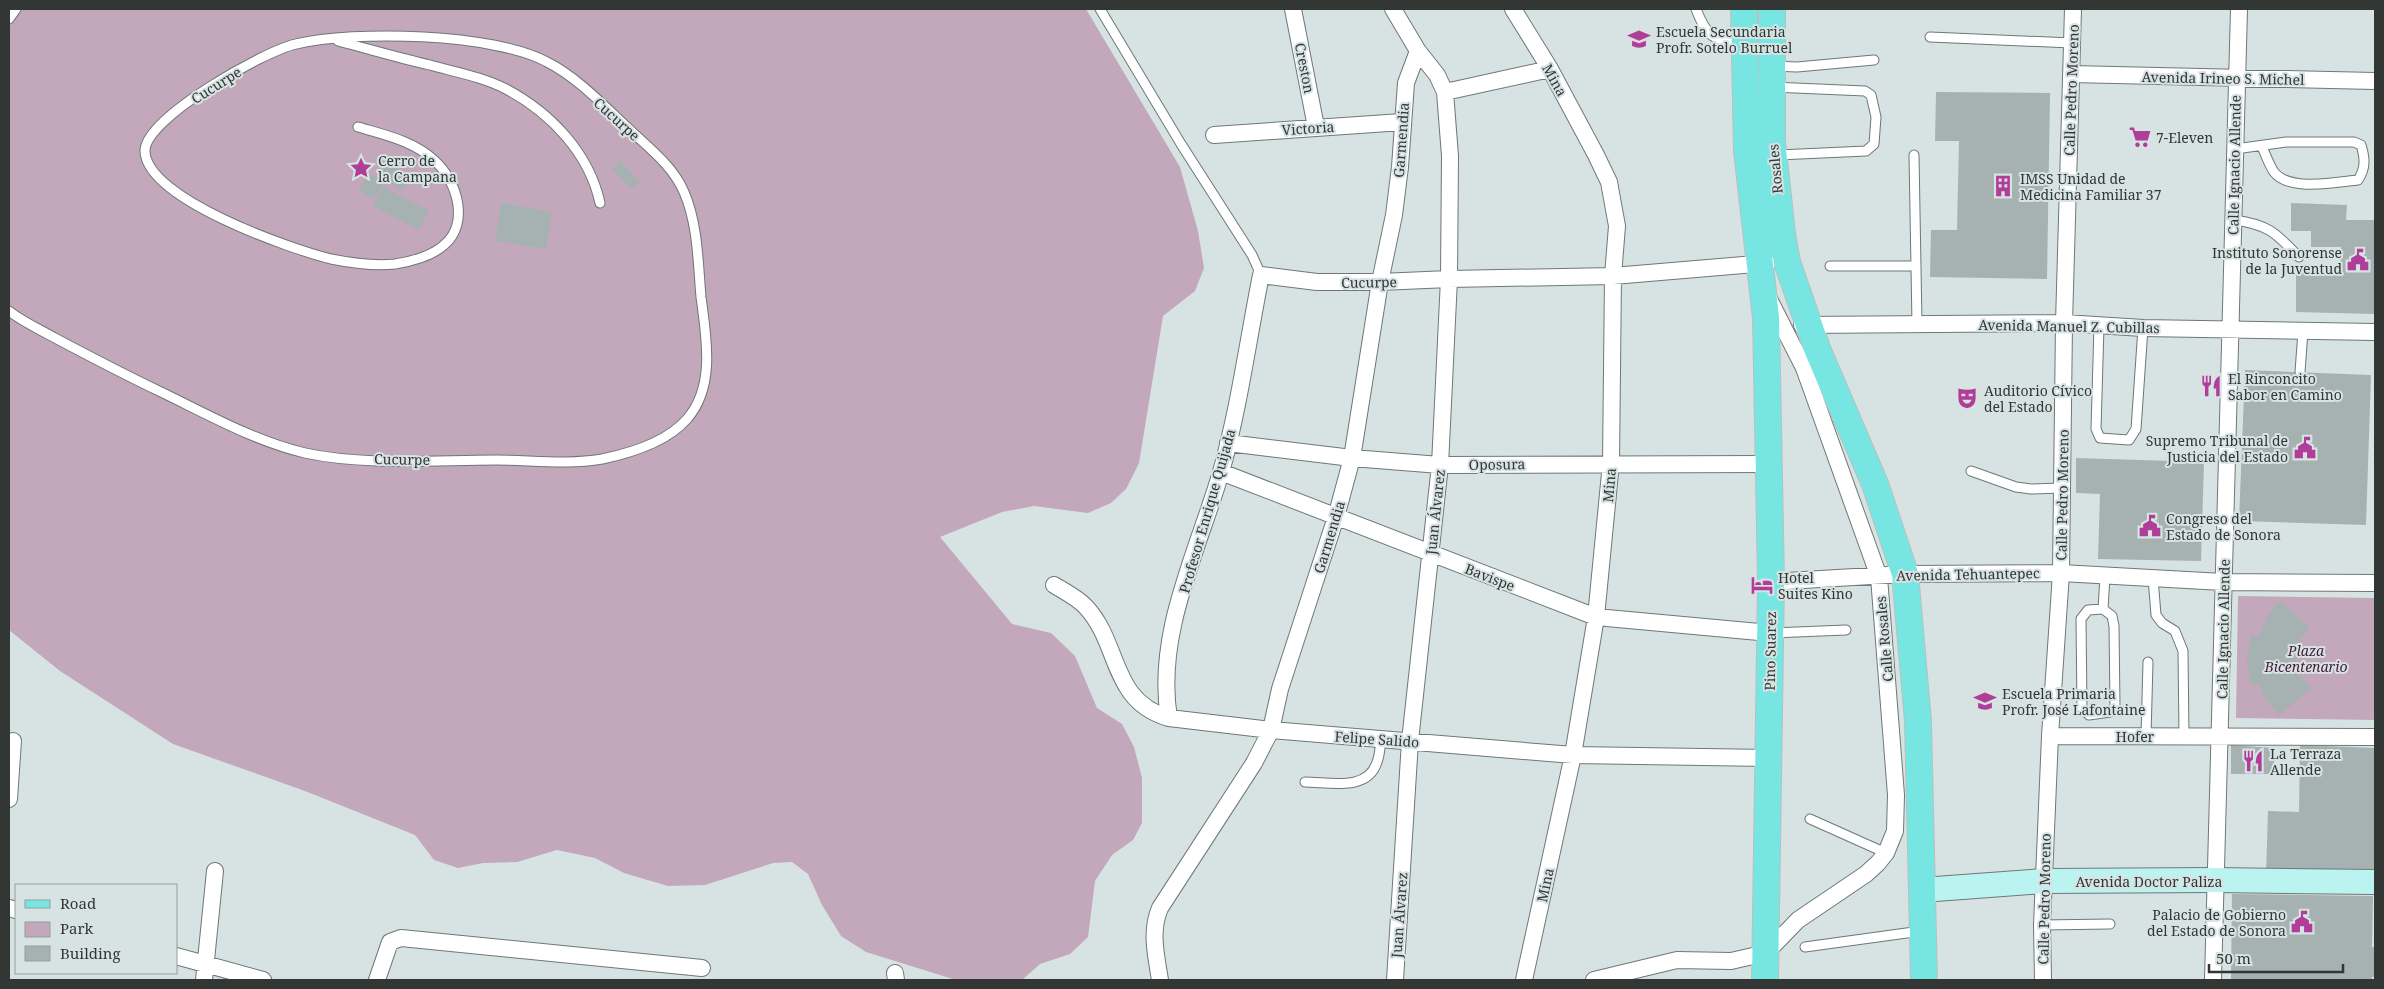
<svg xmlns="http://www.w3.org/2000/svg" width="2384" height="989" font-family="'Noto Serif',serif">
  <style>
    .green { fill: #c3a7bb }
    .building { fill: #a6b2b1 }
    .lines { fill: none; stroke-linecap: round; stroke-linejoin: round }
    .lane-casing { stroke: #6d7877; stroke-width: 11 }
    .street-casing { stroke: #6d7877; stroke-width: 18 }
    .secondary-casing { stroke: #6d7877; stroke-width: 26 }
    .primary-casing { stroke: #bdbfbf; stroke-width: 28 }
    .lane { stroke: #fff; stroke-width: 9 }
    .street { stroke: #fff; stroke-width: 16 }
    .secondary { stroke: #bbf3f0; stroke-width: 24 }
    .primary { stroke: #77e6e2; stroke-width: 26 }
    .labels { text-anchor: middle; dominant-baseline: central; stroke-width: 4; stroke-linejoin: round; paint-order: stroke }
    .poi-label { font-size: 14px; fill: #323736; stroke: #d7e3e2; text-anchor: start }
    .street-label { font-size: 14px; fill: #323736; stroke: #d7e3e2 }
    .park-label { font-size: 14px; font-style: italic; fill: #47203e; stroke: #d7e3e2 }
  </style>
  <rect width="100%" height="100%" fill="#d7e3e2"/>
  <!-- green -->
  <path class="green" d="M 9,9 L 1086,9 L 1180,167 L 1198,231 L 1204,268 L 1195,291 L 1163,316 L 1139,463 L 1126,489 L 1111,503 L 1088,513 L 1034,506 L 1002,512 L 940,537 L 1012,624 L 1051,633 L 1075,656 L 1097,708 L 1122,724 L 1134,747 L 1142,778 L 1142,823 L 1133,840 L 1112,855 L 1095,881 L 1088,937 L 1070,954 L 1040,964 L 1022,980 L 956,980 L 866,952 L 841,936 L 822,905 L 808,874 L 792,862 L 773,863 L 705,885 L 668,886 L 624,873 L 595,858 L 557,850 L 517,862 L 483,863 L 458,868 L 434,860 L 415,835 L 305,791 L 173,744 L 60,671 L 9,630 Z
    M 2238,596 L 2375,598 L 2375,720 L 2236,718 Z"/>
  <!-- building -->
  <path class="building" d="M 1936,92 L 2050,93 L 2047,279 L 1930,277 L 1931,230 L 1957,230 L 1959,141 L 1935,141 Z
    M 621,161 L 640,182 L 631,189 L 612,169 Z
    M 386,164 L 411,175 L 403,190 L 380,178 Z
    M 367,173 L 384,181 L 375,199 L 359,191 Z
    M 383,187 L 429,211 L 419,230 L 373,206 Z
    M 501,203 L 552,212 L 546,249 L 495,241 Z
    M 2291,203 L 2347,205 L 2346,220 L 2375,220 L 2375,314 L 2296,312 L 2296,273 L 2340,274 L 2341,247 L 2311,247 L 2311,231 L 2291,231 Z
    M 2245,370 L 2371,375 L 2366,525 L 2239,521 Z
    M 2076,458 L 2204,462 L 2201,561 L 2098,559 L 2100,494 L 2076,493 Z
    M 2280,601 L 2310,628 L 2295,646 L 2296,672 L 2312,688 L 2279,715 L 2265,698 L 2259,684 L 2250,684 L 2247,659 L 2251,635 L 2259,637 L 2267,617 Z
    M 2231,745 L 2274,748 L 2274,774 L 2231,774 Z
    M 2300,745 L 2375,748 L 2375,876 L 2266,874 L 2268,811 L 2299,812 Z
    M 2232,894 L 2373,896 L 2372,947 L 2375,947 L 2375,977 L 2372,977 L 2372,980 L 2231,980 Z"/>
  <g class="lines">
    <!-- lane casing -->
    <g class="lane-casing">
      <path id="lane" d="M 1100,9 L 1181,144 L 1252,255 L 1261,275
        M 1696,9 C 1707,37 1713,41 1743,43
        M 9,19 L 16,9
        M 1930,37 L 2072,43
        M 338,41 C 369,49 399,58 430,65 C 455,72 483,77 506,89 C 551,113 589,153 600,203
        M 1775,66 L 1797,67 L 1874,60
        M 1773,87 L 1865,91 L 1871,95 L 1876,117 L 1874,144 L 1866,151 L 1776,155
        M 2235,149 L 2286,142 L 2354,142 L 2361,145 C 2365,158 2366,168 2358,180 C 2337,182 2289,192 2274,172 C 2269,165 2266,155 2262,147
        M 1914,155 L 1917,324
        M 2233,220 C 2268,224 2276,233 2299,257
        M 1830,266 L 1916,266
        M 9,311 C 23,322 39,329 55,338 C 89,356 123,374 159,391 C 205,413 254,441 305,453 C 365,466 435,460 496,460 C 530,460 568,465 602,459 C 631,453 667,442 687,419 C 716,386 706,336 701,297 C 698,263 698,224 684,192 C 673,166 649,148 629,129 C 604,106 577,77 547,62 C 493,33 355,30 296,44 C 264,51 145,118 145,151 C 146,199 291,249 331,259 C 351,263 375,266 395,264 C 410,262 432,256 444,245 C 470,223 457,181 435,161 C 414,141 385,135 358,127
        M 2099,326 L 2096,429 L 2100,438 L 2129,440 L 2136,429 L 2143,328
        M 2300,372 L 2303,331
        M 1971,471 L 2016,487 L 2031,489 L 2062,488
        M 2153,578 L 2156,615 L 2162,623 L 2175,631 L 2183,651 L 2184,737
        M 2103,609 L 2112,616 L 2114,626 L 2115,706 L 2110,712 L 2089,715 L 2082,708 L 2081,619 L 2088,610 Z
        M 2103,609 L 2105,576
        M 1774,633 L 1846,630
        M 2146,736 L 2148,662
        M 1305,782 C 1329,782 1368,792 1377,762 C 1380,755 1380,746 1381,739
        M 1810,819 L 1886,853
        M 2042,925 L 2110,924
        M 1805,947 L 1921,931"/>
    </g>
    <!-- street casing -->
    <g class="street-casing">
      <path id="street" d="M 1293,9 L 1316,127
        M 1513,9 L 1550,69 L 1596,155 L 1609,182 L 1617,226 L 1613,276 L 1611,463 L 1596,617 L 1573,755 L 1524,980
        M 2071,74 L 2375,81
        M 1445,92 L 1550,69
        M 1214,135 L 1402,122
        M 1802,325 L 2064,323 L 2143,328 L 2375,332
        M 1228,443 L 1352,458 L 1440,465 L 1767,464
        M 1221,472 L 1596,617 L 1770,633
        M 1771,582 L 1905,574 L 2061,573 L 2223,582 L 2375,583
        M 1054,585 C 1064,591 1078,598 1086,607 C 1121,645 1110,701 1169,718 L 1271,730 L 1573,755 L 1769,758
        M 1169,718 C 1155,634 1198,551 1221,472 C 1239,408 1248,340 1261,275 L 1317,282 L 1380,282 L 1449,279 L 1613,276 L 1767,263
        M 2050,736 L 2375,737
        M 9,799 L 13,741
        M 9,908 L 16,910
        M 176,956 L 263,980
        M 895,973 L 896,980
        M 204,980 L 215,871
        M 377,980 L 390,942 L 401,938 L 702,968
        M 1160,980 C 1156,955 1150,931 1160,908 L 1254,763 L 1271,730 L 1280,689 L 1336,517 L 1352,458 L 1380,282 L 1394,215 L 1400,167 L 1406,83 L 1418,51 L 1393,9
        M 1395,980 L 1410,741 L 1440,465 L 1449,279 L 1450,156 L 1445,92 L 1437,75 L 1418,51
        M 1594,980 L 1677,960 L 1731,961 L 1766,953 L 1798,920 L 1866,874 L 1878,863 L 1886,853 L 1895,831 L 1896,795 L 1879,577 L 1804,368 L 1768,297
        M 2043,980 L 2042,925 L 2050,736 L 2061,573 L 2064,323 L 2073,9
        M 2213,980 L 2239,9"/>
    </g>
    <!-- secondary casing -->
    <g class="secondary-casing">
      <path id="secondary" d="M 1922,890 L 2044,881 L 2215,880 L 2375,882"/>
    </g>
    <!-- primary casing -->
    <g class="primary-casing">
      <path id="primary" d="M 1744,9 L 1747,151 L 1766,318 L 1771,582 L 1765,980
        M 1772,9 L 1772,141 L 1782,234 L 1787,262 L 1818,351 L 1875,484 L 1905,574 L 1918,721 L 1924,980"/>
    </g>
    <!-- lane -->
    <use href="#lane" class="lane"/>
    <!-- street -->
    <use href="#street" class="street"/>
    <!-- secondary -->
    <use href="#secondary" class="secondary"/>
    <!-- primary -->
    <use href="#primary" class="primary"/>
  </g>
  <!-- icons -->
  <defs>
    <g id="school-bare" transform="scale(1.725)"><path d="M0-5L7-2L0 1L-7-2ZM-4 1L0 2.5L4 1V4Q0 6-4 4Z" fill="#b03e99" stroke="#d7e3e2" stroke-width="2.5" paint-order="stroke"/></g>
    <g id="supermarket-bare" transform="scale(1.725)"><path d="M-6-5.5h2.5l.6 2H6L4.5 2H-2.5L-4.4-4H-6ZM-1.5 3.2a1.3 1.3 0 1 0 .1 0ZM3 3.2a1.3 1.3 0 1 0 .1 0Z" fill="#b03e99" stroke="#d7e3e2" stroke-width="2.5" paint-order="stroke"/></g>
    <g id="sight-bare" transform="scale(1.725)"><path d="M0-6L1.8-2.2L6-1.7L2.9 1.2L3.7 5.4L0 3.3L-3.7 5.4L-2.9 1.2L-6-1.7L-1.8-2.2Z" fill="#b03e99" stroke="#d7e3e2" stroke-width="2.5" paint-order="stroke"/></g>
    <g id="building-bare" transform="scale(1.725)"><path d="M-4-6H4V6H1V3H-1V6H-4ZM-2.5-4.3h1.7v1.8h-1.7ZM.8-4.3h1.7v1.8H.8ZM-2.5-1h1.7V.8h-1.7ZM.8-1h1.7V.8H.8Z" fill="#b03e99" stroke="#d7e3e2" stroke-width="2.5" paint-order="stroke"/></g>
    <g id="civic-bare" transform="scale(1.725)"><path d="M-.6-6.5H3V-4.5H.6V-3L4-1V1h2V6H-6V1h2V-1L-.6-3ZM-1.2 2.5V6h2.4V2.5Z" fill="#b03e99" stroke="#d7e3e2" stroke-width="2.5" paint-order="stroke"/></g>
    <g id="restaurant-bare" transform="scale(1.725)"><path d="M-5-6h1v4h1v-4h1v4h1v-4h1v5L-1.5 .5V6h-2V.5L-5-1ZM5-6V6H3V1.5H1.5Q1.5-4 5-6Z" fill="#b03e99" stroke="#d7e3e2" stroke-width="2.5" paint-order="stroke"/></g>
    <g id="theatre-bare" transform="scale(1.725)"><path d="M-5-5.5Q0-4 5-5.5V0Q5 5 0 6Q-5 5-5 0ZM-3.3-2.5H-1v1.5H-3.3ZM1-2.5H3.3v1.5H1ZM-2.8 1Q0 5.5 2.8 1Z" fill="#b03e99" stroke="#d7e3e2" stroke-width="2.5" paint-order="stroke"/></g>
    <g id="hotel-bare" transform="scale(1.725)"><path d="M-6-4.5h1.5V1H6V5H4.5V3h-9V5H-6ZM-4 0a1.8 1.8 0 1 1 3.6 0ZM.5 0V-2.5h3Q6-2.5 6 0Z" fill="#b03e99" stroke="#d7e3e2" stroke-width="2.5" paint-order="stroke"/></g>
  </defs>
  <g fill-rule="evenodd">
    <use href="#school-bare" x="1639" y="39"/>
    <use href="#supermarket-bare" x="2140" y="137"/>
    <use href="#sight-bare" x="361" y="168"/>
    <use href="#building-bare" x="2003" y="186"/>
    <use href="#civic-bare" x="2358" y="260"/>
    <use href="#restaurant-bare" x="2211" y="386"/>
    <use href="#theatre-bare" x="1967" y="398"/>
    <use href="#civic-bare" x="2305" y="448"/>
    <use href="#civic-bare" x="2150" y="526"/>
    <use href="#hotel-bare" x="1762" y="585"/>
    <use href="#school-bare" x="1985" y="701"/>
    <use href="#restaurant-bare" x="2253" y="761"/>
    <use href="#civic-bare" x="2302" y="922"/>
  </g>
  <g class="labels">
    <!-- poi labels -->
    <g class="poi-label">
      <text x="1656" y="31">Escuela Secundaria<tspan x="1656" dy="16">Profr. Sotelo Burruel</tspan></text>
      <text x="2156" y="137">7-Eleven</text>
      <text x="378" y="160">Cerro de<tspan x="378" dy="16">la Campana</tspan></text>
      <text x="2020" y="178">IMSS Unidad de<tspan x="2020" dy="16">Medicina Familiar 37</tspan></text>
      <text x="2342" y="252" text-anchor="end">Instituto Sonorense<tspan x="2342" dy="16">de la Juventud</tspan></text>
      <text x="2228" y="378">El Rinconcito<tspan x="2228" dy="16">Sabor en Camino</tspan></text>
      <text x="1984" y="390">Auditorio Cívico<tspan x="1984" dy="16">del Estado</tspan></text>
      <text x="2288" y="440" text-anchor="end">Supremo Tribunal de<tspan x="2288" dy="16">Justicia del Estado</tspan></text>
      <text x="2166" y="518">Congreso del<tspan x="2166" dy="16">Estado de Sonora</tspan></text>
      <text x="1778" y="577">Hotel<tspan x="1778" dy="16">Suites Kino</tspan></text>
      <text x="2002" y="693">Escuela Primaria<tspan x="2002" dy="16">Profr. José Lafontaine</tspan></text>
      <text x="2270" y="753">La Terraza<tspan x="2270" dy="16">Allende</tspan></text>
      <text x="2286" y="914" text-anchor="end">Palacio de Gobierno<tspan x="2286" dy="16">del Estado de Sonora</tspan></text>
    </g>
    <!-- street labels -->
    <g class="street-label">
      <text transform="translate(1305 68) rotate(79)">Creston</text>
      <text transform="translate(2223 78) rotate(1)">Avenida Irineo S. Michel</text>
      <text transform="translate(1555 80) rotate(61)">Mina</text>
      <text transform="translate(216 85) rotate(-32)">Cucurpe</text>
      <text transform="translate(2071 90) rotate(-88)">Calle Pedro Moreno</text>
      <text transform="translate(617 119) rotate(42)">Cucurpe</text>
      <text transform="translate(1308 128) rotate(-4)">Victoria</text>
      <text transform="translate(1401 140) rotate(-86)">Garmendia</text>
      <text transform="translate(2234 165) rotate(-89)">Calle Ignacio Allende</text>
      <text transform="translate(1775 169) rotate(-95)">Rosales</text>
      <text transform="translate(1369 282) rotate(-1)">Cucurpe</text>
      <text transform="translate(2069 326) rotate(1)">Avenida Manuel Z. Cubillas</text>
      <text transform="translate(402 459) rotate(1)">Cucurpe</text>
      <text transform="translate(1497 464) rotate(-1)">Oposura</text>
      <text transform="translate(1609 485) rotate(-85)">Mina</text>
      <text transform="translate(2062 495) rotate(-89)">Calle Pedro Moreno</text>
      <text transform="translate(1207 511) rotate(-74)">Profesor Enrique Quijada</text>
      <text transform="translate(1435 512) rotate(-84)">Juan Álvarez</text>
      <text transform="translate(1329 537) rotate(-73)">Garmendia</text>
      <text transform="translate(1968 574) rotate(-1)">Avenida Tehuantepec</text>
      <text transform="translate(1490 577) rotate(21)">Bavispe</text>
      <text transform="translate(2223 629) rotate(-89)">Calle Ignacio Allende</text>
      <text transform="translate(1884 639) rotate(-95)">Calle Rosales</text>
      <text transform="translate(1770 651) rotate(-89)">Pino Suarez</text>
      <text x="2135" y="736">Hofer</text>
      <text transform="translate(1377 739) rotate(4)">Felipe Salido</text>
      <text x="2149" y="881">Avenida Doctor Paliza</text>
      <text transform="translate(1545 885) rotate(-78)">Mina</text>
      <text transform="translate(2044 899) rotate(-89)">Calle Pedro Moreno</text>
      <text transform="translate(1399 915) rotate(-86)">Juan Álvarez</text>
    </g>
    <!-- park labels -->
    <g class="park-label">
      <text x="2306" y="650">Plaza<tspan x="2306" dy="16">Bicentenario</tspan></text>
    </g>
  </g>
  <!-- border -->
  <rect width="2384" height="989" fill="none" stroke="#323736" stroke-width="20"/>
  <!-- legend -->
  <rect x="15" y="884" width="162" height="90" fill="#d7e3e2" stroke="#959e9d"/>
  <rect x="25" y="900" width="25" height="8" fill="#77e6e2" stroke="#959e9d"/>
  <text x="60" y="909" font-size="15" fill="#323736">Road</text>
  <rect x="25" y="922" width="25" height="15" fill="#c3a7bb" stroke="#959e9d"/>
  <text x="60" y="934" font-size="15" fill="#323736">Park</text>
  <rect x="25" y="946" width="25" height="15" fill="#a6b2b1" stroke="#959e9d"/>
  <text x="60" y="959" font-size="15" fill="#323736">Building</text>
  <!-- scale -->
  <path d="M2209 964v8h134v-8" fill="none" stroke="#323736" stroke-width="2.5"/>
  <text x="2216" y="964" font-size="15" fill="#323736" stroke="#d7e3e2" stroke-width="4" paint-order="stroke">50 m</text>
</svg>
